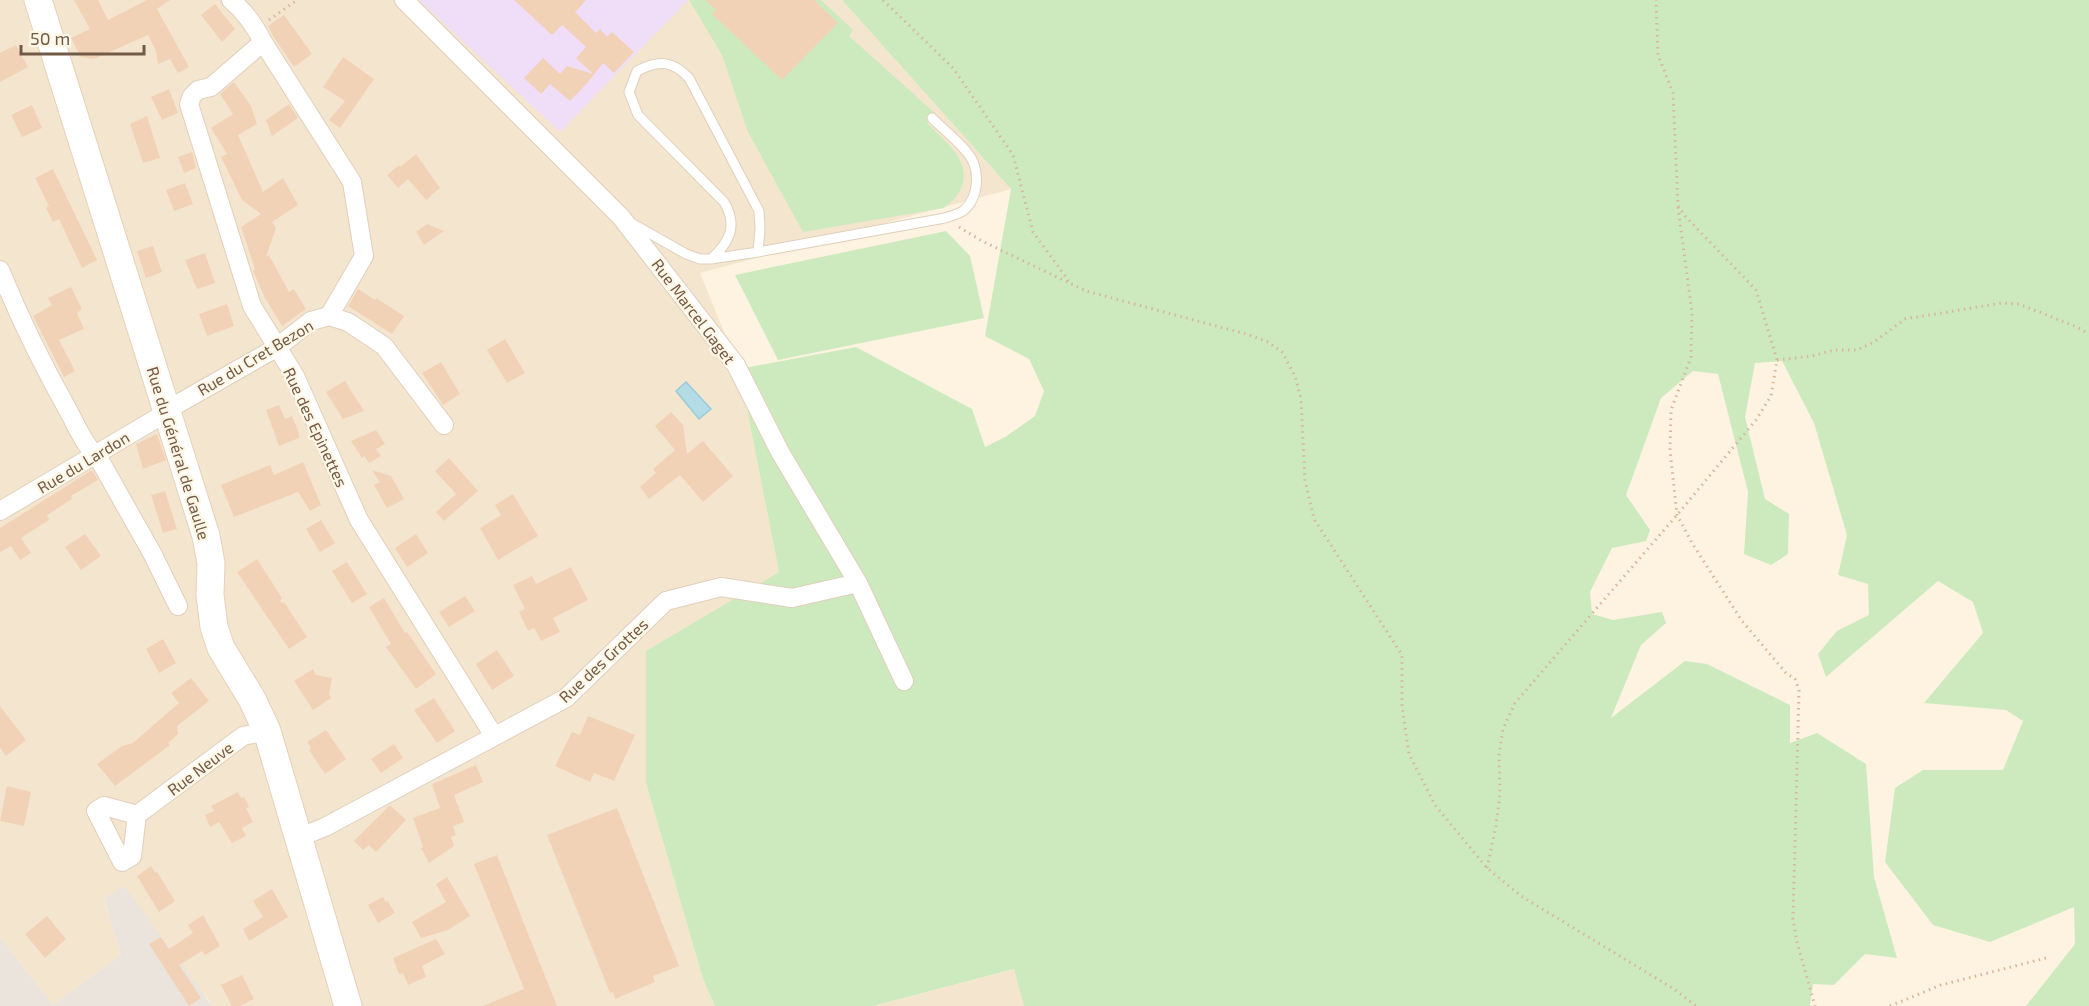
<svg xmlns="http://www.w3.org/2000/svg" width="2089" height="1006" font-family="'Exo 2',sans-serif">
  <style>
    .residential { fill: #f4e5ce }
    .industrial { fill: #ebe4dc }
    .education { fill: #f0ddf8 }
    .green { fill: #cdeabf }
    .water { fill: #b4dce6; stroke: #9bcbd8; stroke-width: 1.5 }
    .building { fill: #f2d2b7 }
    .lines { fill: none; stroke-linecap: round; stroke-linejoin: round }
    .lane-casing { stroke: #e1cfbc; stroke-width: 11 }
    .street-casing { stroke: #e1cfbc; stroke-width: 20 }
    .secondary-casing { stroke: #e6d1ba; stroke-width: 29 }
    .path { stroke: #d7b69b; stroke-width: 3; stroke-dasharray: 1.5 4.5; stroke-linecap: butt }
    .lane { stroke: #fff; stroke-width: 9 }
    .street { stroke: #fff; stroke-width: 18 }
    .secondary { stroke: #fff; stroke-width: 27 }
    .labels { text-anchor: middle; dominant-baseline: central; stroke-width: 4.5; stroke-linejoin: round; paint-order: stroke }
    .street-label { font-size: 16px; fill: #735a47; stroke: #fff7e6 }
  </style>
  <rect width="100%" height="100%" fill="#fdf3e0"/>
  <!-- residential -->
  <path class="residential" d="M 0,0 L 842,0 L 1011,189 L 700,273 L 739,369 L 779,572 L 646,652 L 646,783 L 703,979 L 715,1006 L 212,1006 L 208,999 L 104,900 L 121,955 L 53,1005 L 0,937 Z
    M 1015,969 L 1024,1006 L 873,1006 Z"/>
  <!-- industrial -->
  <path class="industrial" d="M 124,886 L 212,1006 L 0,1006 L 0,937 L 53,1005 L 121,955 L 104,899 Z"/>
  <!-- education -->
  <path class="education" d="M 419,0 L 688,0 L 560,132 Z"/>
  <!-- green -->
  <path class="green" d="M 689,0 L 821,0 L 853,30 L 849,36 L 936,114 L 927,123 C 946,142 977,165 958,194 C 955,199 949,204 944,208 L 803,232 L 748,132 L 722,55 Z
    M 842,0 L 2089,0 L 2089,1006 L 2026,1006 L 2075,944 L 2074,907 L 1990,942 L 1933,925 L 1885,862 L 1895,788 L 1923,770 L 2003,770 L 2023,721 L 2006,710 L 1924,703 L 1983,633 L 1973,602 L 1938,581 L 1826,677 L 1818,654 L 1837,631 L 1869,615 L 1868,584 L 1838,575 L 1847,535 L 1814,423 L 1782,361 L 1755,363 L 1745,417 L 1765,499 L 1789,514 L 1788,554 L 1771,565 L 1744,554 L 1748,492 L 1718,374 L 1693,371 L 1661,398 L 1626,495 L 1650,530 L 1646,541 L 1612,548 L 1590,592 L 1592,614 L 1613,620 L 1662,612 L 1666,623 L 1641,645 L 1611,718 L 1685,661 L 1707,664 L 1790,705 L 1790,743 L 1817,733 L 1866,764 L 1874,877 L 1897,958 L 1865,954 L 1834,985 L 1813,984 L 1810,1006 L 1024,1006 L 1014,969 L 873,1006 L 715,1006 L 703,979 L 646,783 L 646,651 L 779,572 L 739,369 L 856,347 L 972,409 L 985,447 L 1005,437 L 1035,416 L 1044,391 L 1029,359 L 985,336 L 1011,189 Z
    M 946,231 L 970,256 L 984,318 L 778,360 L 735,275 Z"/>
  <!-- water -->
  <path class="water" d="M 686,382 L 711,409 L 699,419 L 676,391 Z"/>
  <!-- building -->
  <path class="building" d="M 74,0 L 98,0 L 108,20 L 147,0 L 170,0 L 157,9 L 189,67 L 178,73 L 170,59 L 158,64 L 156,51 L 148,35 L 94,59 L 81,57 L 71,38 L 90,29 Z
    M 514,0 L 586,0 L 575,12 L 596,33 L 600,29 L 607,37 L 612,32 L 634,52 L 614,73 L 603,63 L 588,82 L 570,101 L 550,84 L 541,94 L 524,78 L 543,58 L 560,74 L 567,66 L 593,74 L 576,58 L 586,47 L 562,25 L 552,35 Z
    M 705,0 L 814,0 L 838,23 L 782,80 L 712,14 L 716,10 Z
    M 215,4 L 235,29 L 222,42 L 201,15 Z
    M 284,15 L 312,54 L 294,67 L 273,36 L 268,26 Z
    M 16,45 L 28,67 L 0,82 L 0,53 Z
    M 343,57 L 374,79 L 340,128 L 329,120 L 345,101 L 323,87 Z
    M 234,82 L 251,106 L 257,124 L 238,135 L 263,192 L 283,178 L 298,205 L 272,222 L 276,228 L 266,257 L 269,255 L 289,292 L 294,289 L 306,309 L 282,326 L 265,298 L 253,271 L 255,269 L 241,227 L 261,214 L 242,200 L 221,157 L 227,154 L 211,128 L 233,114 L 220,94 Z
    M 169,89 L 178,113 L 162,120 L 151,97 Z
    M 289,104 L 298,118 L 272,136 L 266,120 Z
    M 32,105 L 42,128 L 22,137 L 11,115 Z
    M 147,116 L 160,158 L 143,163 L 130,124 Z
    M 192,152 L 196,168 L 184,173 L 178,157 Z
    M 416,154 L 440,188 L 426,200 L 408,179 L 398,188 L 387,175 L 399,165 L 400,167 Z
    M 53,169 L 97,260 L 82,268 L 59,219 L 53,222 L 46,208 L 49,206 L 35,178 Z
    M 185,183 L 193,204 L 174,211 L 166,190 Z
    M 427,224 L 444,231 L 424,245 L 416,232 Z
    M 153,246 L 162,272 L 146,278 L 137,251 Z
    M 205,253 L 215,283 L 197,289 L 185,260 Z
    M 71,287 L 82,309 L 77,313 L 84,329 L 59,340 L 75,371 L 64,377 L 33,316 L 52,305 L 48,298 Z
    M 358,289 L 375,300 L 376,298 L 404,316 L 392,334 L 348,306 Z
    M 227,304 L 234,326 L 207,336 L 199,314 Z
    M 505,339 L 525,373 L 507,383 L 487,350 Z
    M 441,362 L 460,394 L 443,405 L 422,373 Z
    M 345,381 L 364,411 L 343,419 L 326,392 Z
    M 279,405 L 285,419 L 292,416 L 299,433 L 299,438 L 279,446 L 266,410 Z
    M 671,412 L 683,425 L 687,454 L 703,441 L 733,476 L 703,502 L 680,475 L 649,499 L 640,487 L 656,473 L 653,469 L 675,450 L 655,426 Z
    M 376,430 L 385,444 L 376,449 L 381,456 L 369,463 L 364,456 L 362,458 L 351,441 Z
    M 157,434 L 166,460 L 143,469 L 136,444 Z
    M 449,458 L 478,491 L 444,521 L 436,512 L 456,494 L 435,471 Z
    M 303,462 L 321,505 L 310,511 L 298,492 L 234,517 L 221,485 L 270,465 L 274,475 Z
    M 92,470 L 98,480 L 71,496 L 72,499 L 47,515 L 49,520 L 21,538 L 31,553 L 20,560 L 11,546 L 0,552 L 0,528 Z
    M 372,470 L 391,476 L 404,499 L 387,508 L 374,485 L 380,482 Z
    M 165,491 L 177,529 L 163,533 L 151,495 Z
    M 513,494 L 538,536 L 498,560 L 480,528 L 501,515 L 495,505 Z
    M 321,520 L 335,543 L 320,552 L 306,529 Z
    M 85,534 L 101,556 L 81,570 L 65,547 Z
    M 416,534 L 428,553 L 407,567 L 395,548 Z
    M 257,559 L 282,598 L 280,601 L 282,603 L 284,602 L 307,637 L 289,649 L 237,572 Z
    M 347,562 L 367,594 L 352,603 L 332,571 Z
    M 571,567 L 588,600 L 553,618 L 560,632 L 541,641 L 534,628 L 528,631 L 519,612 L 525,609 L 513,585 L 532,576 L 536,584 Z
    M 465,596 L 475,611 L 449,627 L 439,612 Z
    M 384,598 L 405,633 L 407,632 L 436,674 L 416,689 L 386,647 L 391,644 L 369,607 Z
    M 163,639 L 176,663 L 159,673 L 146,649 Z
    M 497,650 L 514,676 L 492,690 L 476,664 Z
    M 313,669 L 316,675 L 332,678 L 329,694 L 331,698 L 313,710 L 294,681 Z
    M 191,678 L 209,701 L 177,726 L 178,734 L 168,743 L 170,745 L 115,786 L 97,764 L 122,746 L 133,743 L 179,703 L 171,693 Z
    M 434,698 L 455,731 L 437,743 L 414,710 Z
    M 0,706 L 26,740 L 6,756 L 0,748 Z
    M 588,716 L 635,735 L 614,781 L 594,773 L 590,782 L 555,766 L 572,732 L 580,735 Z
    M 326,730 L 346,759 L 325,774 L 309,750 L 311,748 L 307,742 Z
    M 394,744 L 403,758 L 381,773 L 371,759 Z
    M 476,765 L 483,782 L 454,795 L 464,822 L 453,826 L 456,835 L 451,837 L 454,846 L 429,863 L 421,848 L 423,847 L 413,818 L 440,808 L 432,784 Z
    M 7,786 L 31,792 L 24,826 L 0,821 Z
    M 238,792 L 241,798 L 244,797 L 249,807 L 246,808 L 253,822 L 242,828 L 246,836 L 232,843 L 219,822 L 210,827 L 205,815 L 214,811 L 211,806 Z
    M 390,805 L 406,820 L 376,852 L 369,845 L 363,850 L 354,841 Z
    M 617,808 L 679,966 L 653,976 L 655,982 L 615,999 L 613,992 L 610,993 L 547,835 Z
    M 497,855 L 529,936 L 557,1006 L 483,1006 L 524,989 L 474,864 Z
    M 151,866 L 155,873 L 157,872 L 175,901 L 159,912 L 137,876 Z
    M 447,877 L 470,916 L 448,930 L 421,938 L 412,922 L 446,902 L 436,884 Z
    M 272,889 L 288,917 L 249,941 L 243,929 L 263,917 L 253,901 Z
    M 383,897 L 386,902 L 388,901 L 395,913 L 378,923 L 368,905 Z
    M 203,915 L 220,946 L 205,955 L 202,951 L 179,965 L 201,998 L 189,1006 L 149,944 L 161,937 L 169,949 L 193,933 L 188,925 Z
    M 47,916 L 66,939 L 45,958 L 25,934 Z
    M 436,939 L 445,954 L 422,966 L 426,977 L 408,985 L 403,973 L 399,974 L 393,958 Z
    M 242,975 L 254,999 L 240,1006 L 232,1006 L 221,985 Z"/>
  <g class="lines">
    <!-- lane casing -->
    <g class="lane-casing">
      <path id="lane" d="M 633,224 L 686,254 L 700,259 L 711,259 L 758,252 L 945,218 C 951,216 958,214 963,211 C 980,197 981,167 966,151 C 956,139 943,129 932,118
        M 711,259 C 730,242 738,225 724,202 L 638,115 L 629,92 L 637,71 C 658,60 672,60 689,78 L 759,211 L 760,229 L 758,252"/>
    </g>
    <!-- street casing -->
    <g class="street-casing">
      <path id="street" d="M 231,0 C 245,12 255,26 263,42 L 211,87 L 198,90 L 192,96 L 189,104 L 252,306 L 295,376 L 359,520 L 494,736
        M 404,0 L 621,217 L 736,365 L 780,452 L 858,583 L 904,681
        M 263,42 L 352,182 L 364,256 L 329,316
        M 0,270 C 20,319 43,366 69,412 C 78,429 85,446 99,459 L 152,553 L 178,606
        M 0,511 L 159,417 L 174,406 L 276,348 L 311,321 L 329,316 L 348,322 L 384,346 L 444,425
        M 137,815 L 104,806 L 96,811 L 122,862 L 132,856 L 137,815 L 243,736 L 267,731
        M 298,838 L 325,827 L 566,698 L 666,601 L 721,587 L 792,598 L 858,583"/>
    </g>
    <!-- secondary casing -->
    <g class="secondary-casing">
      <path id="secondary" d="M 38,0 L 206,536 L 211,563 L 210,595 L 214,627 L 221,648 L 252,699 L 267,731 L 348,1006"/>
    </g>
    <!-- path -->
    <path class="path" d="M 883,0 L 953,68 L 1013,155 L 1033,232 L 1071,284
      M 269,20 L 297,0
      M 1678,207 L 1692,313 L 1691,357 L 1671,410 L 1670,450 L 1677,515 L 1692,543 L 1742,621 L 1786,673 L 1795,679 L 1799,690 L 1793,919 L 1797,942 L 1815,1006
      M 959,227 L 982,241 L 1086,291 L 1246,334 L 1268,342 L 1282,352 L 1295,376 L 1301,399 L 1305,480 L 1314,519 L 1402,655 L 1402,706 L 1409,754 L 1435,805 L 1487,868 L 1521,896 L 1674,989 L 1696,1006
      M 1777,360 L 1812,356 L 1834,350 L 1857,350 L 1874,342 L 1905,319 L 2002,303 L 2019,304 L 2077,327 L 2089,334
      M 1487,868 L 1496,826 L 1500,794 L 1499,754 L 1503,729 L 1515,703 L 1677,515 L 1756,420 L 1771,396 L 1777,360 L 1756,290 L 1685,216 L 1678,206 L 1673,93 L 1658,55 L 1656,0
      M 1890,1006 L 1941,985 L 2046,958"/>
    <!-- lane -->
    <use href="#lane" class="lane"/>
    <!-- street -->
    <use href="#street" class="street"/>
    <!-- secondary -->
    <use href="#secondary" class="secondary"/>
  </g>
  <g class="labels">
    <!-- street labels -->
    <g class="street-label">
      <text transform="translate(694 311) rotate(53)">Rue Marcel Gaget</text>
      <text transform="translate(255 357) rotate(-31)">Rue du Cret Bezon</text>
      <text transform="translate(316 427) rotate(65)">Rue des Epinettes</text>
      <text transform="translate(179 453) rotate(73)">Rue du Général de Gaulle</text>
      <text transform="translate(83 462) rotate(-31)">Rue du Lardon</text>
      <text transform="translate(603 660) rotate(-43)">Rue des Grottes</text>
      <text transform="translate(200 768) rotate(-37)">Rue Neuve</text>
    </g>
  </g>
  <!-- scale -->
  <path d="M21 45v9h123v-9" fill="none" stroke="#735a47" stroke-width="3"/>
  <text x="30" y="45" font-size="18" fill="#735a47" stroke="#fff7e6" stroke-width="4.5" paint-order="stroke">50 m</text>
</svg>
